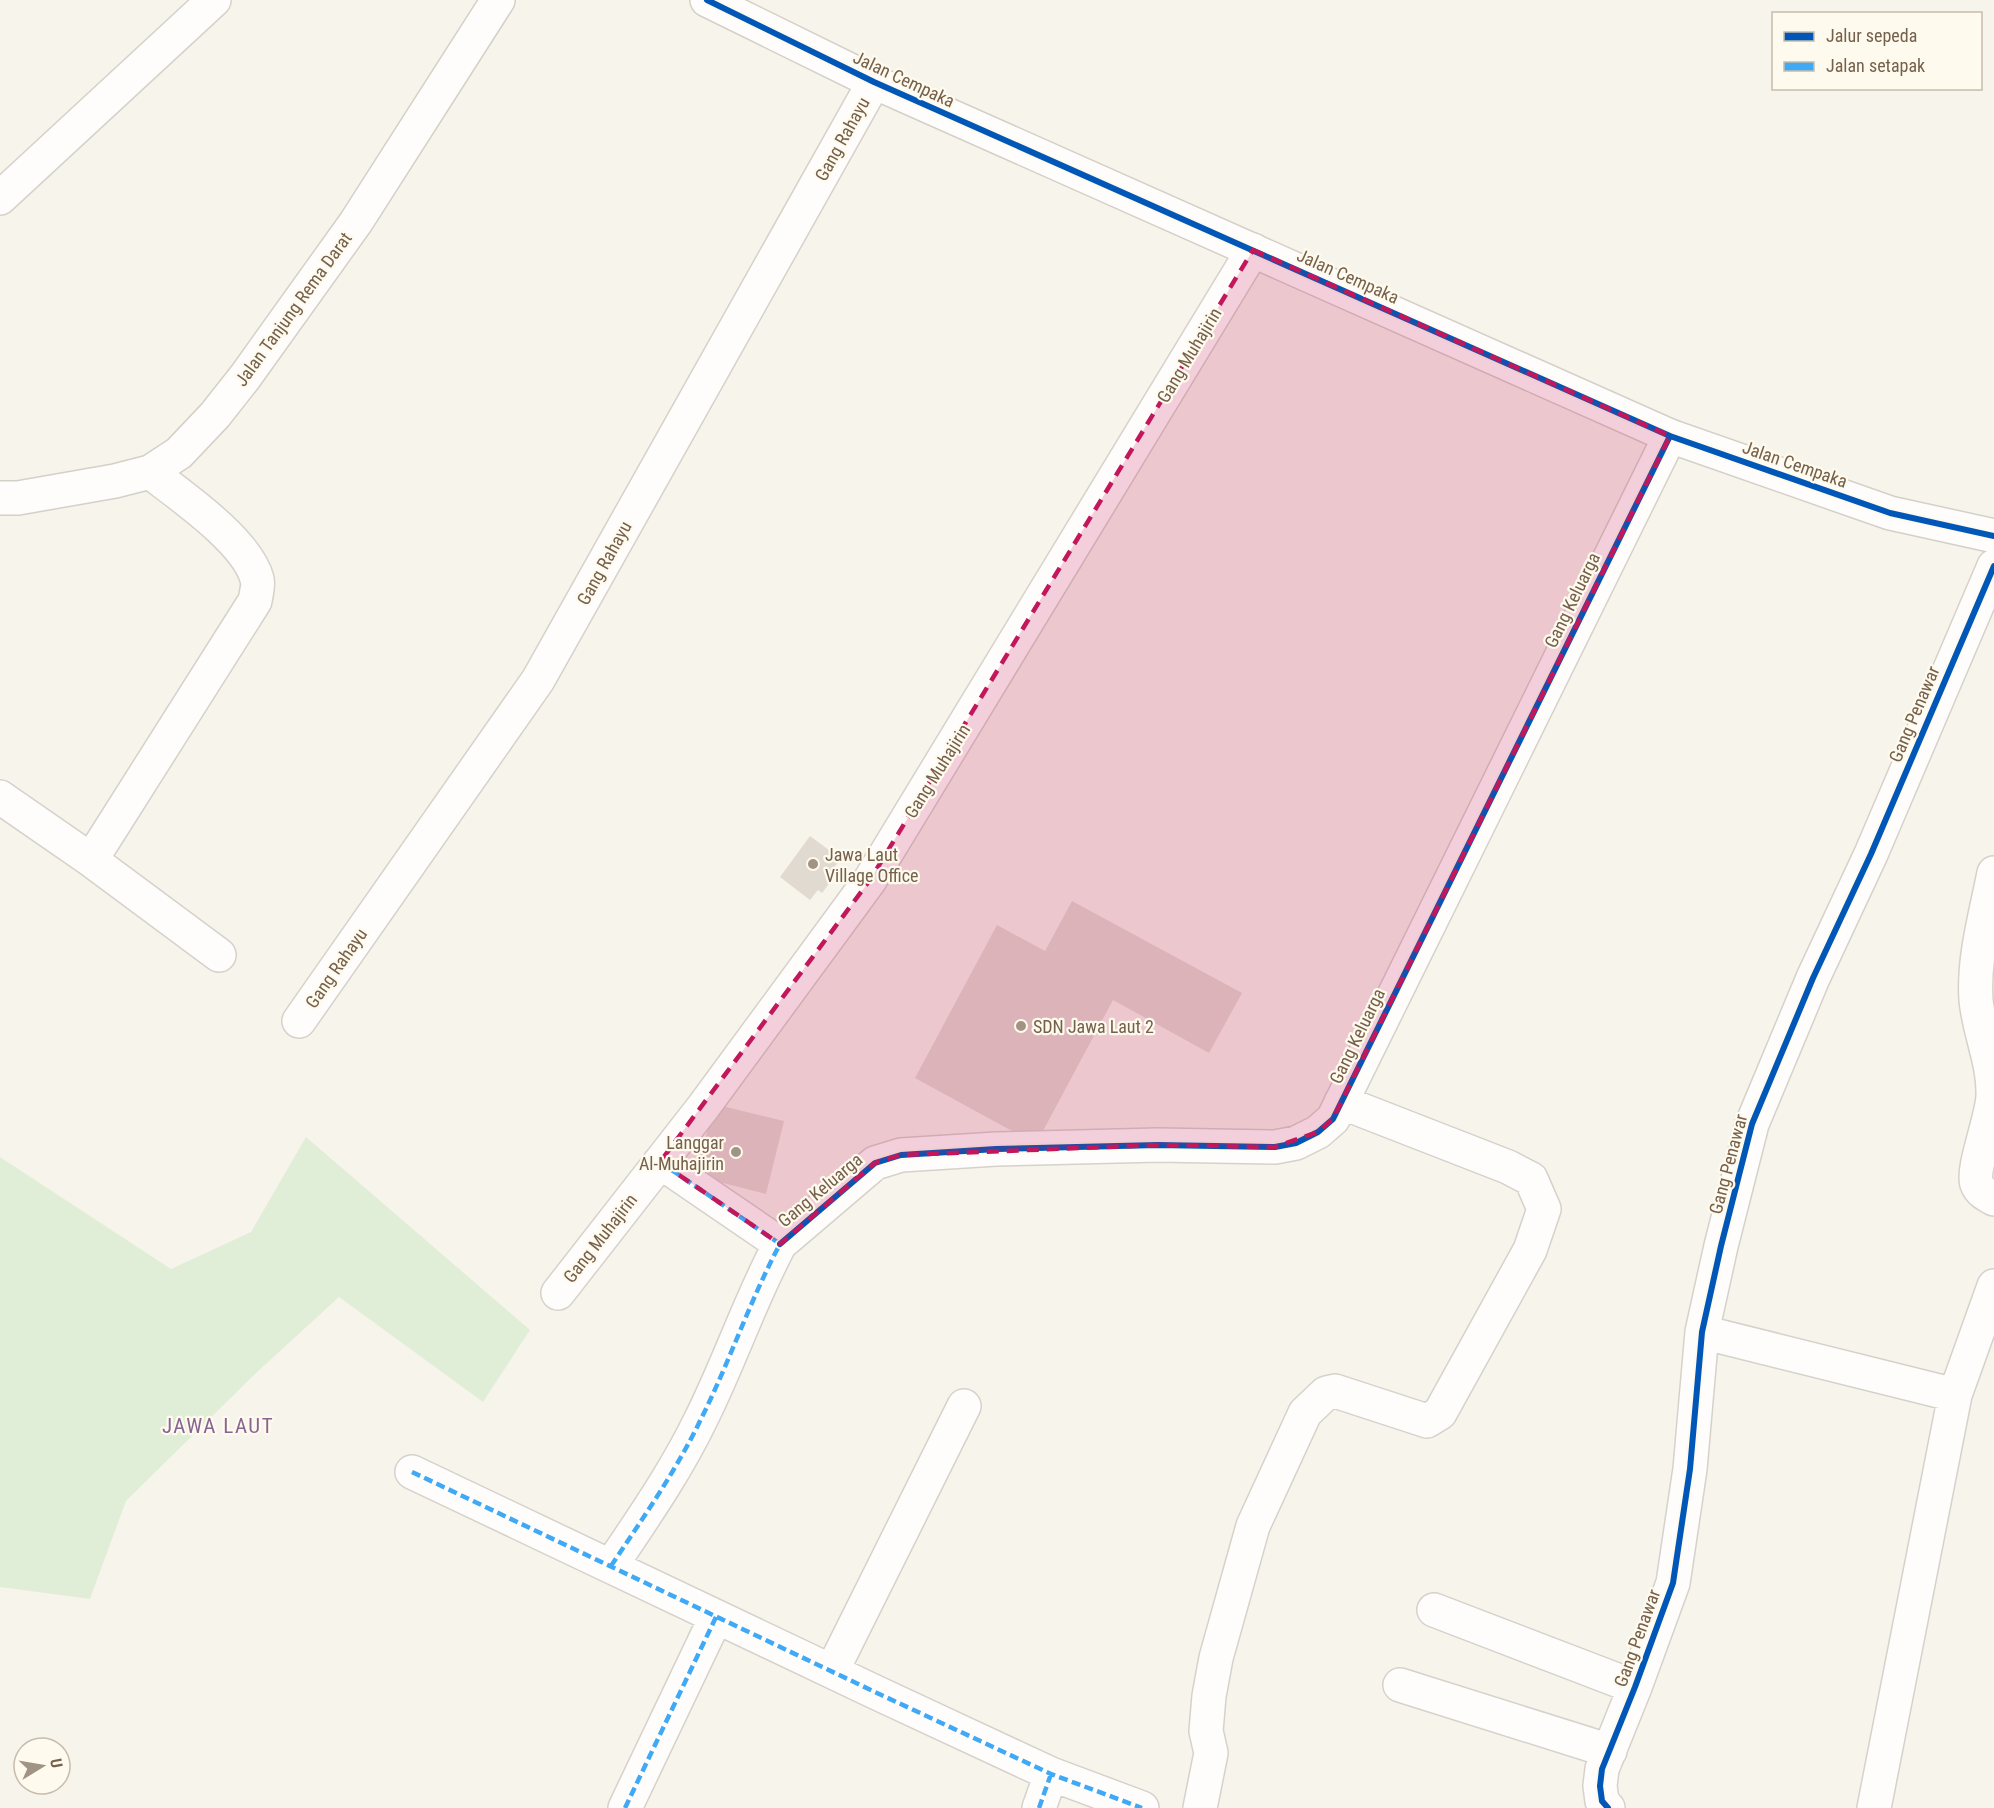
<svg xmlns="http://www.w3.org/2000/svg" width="1994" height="1808" font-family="'Roboto Condensed',sans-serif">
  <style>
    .green { fill: #e1eed7 }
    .building { fill: #e1dad1 }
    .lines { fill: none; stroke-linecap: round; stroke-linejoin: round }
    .street-casing { stroke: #d6d1ca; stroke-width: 36 }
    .secondary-casing { stroke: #d5d0c7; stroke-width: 36 }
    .street { stroke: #fefdfc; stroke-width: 33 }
    .secondary { stroke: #fefdfc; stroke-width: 33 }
    .quiet { stroke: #3fa9f5; stroke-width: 4.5; stroke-dasharray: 9 4.5; stroke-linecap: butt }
    .cycleway-casing { stroke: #fefaee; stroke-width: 10 }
    .cycleway { stroke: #0057b8; stroke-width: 6 }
    .marked { fill: #c2185b; fill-opacity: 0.2; stroke: #c2185b; stroke-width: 4.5; stroke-dasharray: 12 8; stroke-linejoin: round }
    .poi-dot { fill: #a29484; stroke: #fefaee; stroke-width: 2 }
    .labels { text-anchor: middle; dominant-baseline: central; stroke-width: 4.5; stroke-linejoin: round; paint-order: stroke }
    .street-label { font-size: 18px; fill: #75604c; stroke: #fefaee }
    .poi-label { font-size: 18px; fill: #75604c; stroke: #fefaee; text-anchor: start }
    .quarter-label { font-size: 21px; letter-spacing: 1.5px; fill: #886491; stroke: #fefaee }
  </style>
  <rect width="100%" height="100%" fill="#f7f4ec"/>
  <!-- green -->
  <path class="green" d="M 306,1137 L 530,1330 L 483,1402 L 339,1297 L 255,1374 L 126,1501 L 90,1599 L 0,1587 L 0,1157 L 171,1269 L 251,1232 Z"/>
  <!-- building -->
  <path class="building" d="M 810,836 L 841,859 L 832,870 L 837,873 L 822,893 L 818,890 L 810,900 L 780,877 Z
    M 1072,901 L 1242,993 L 1209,1053 L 1113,1000 L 1036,1144 L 915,1078 L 997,925 L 1045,951 Z
    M 714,1104 L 784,1121 L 766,1194 L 696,1176 Z"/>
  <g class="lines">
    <!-- street casing -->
    <g class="street-casing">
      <path id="street" d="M 0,198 L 214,0
        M 0,797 L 91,860 L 219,955
        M 91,860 L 255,601 C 256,594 259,585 257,579 C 247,541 181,496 150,472
        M 1994,873 C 1986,914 1973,958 1976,1000 C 1979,1032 1994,1063 1993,1095 C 1993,1116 1971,1170 1977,1184 C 1980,1192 1987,1195 1994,1199
        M 299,1021 L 538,680 L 874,82
        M 780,1244 L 875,1163 L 901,1155 L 996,1149 L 1158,1145 L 1275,1147 L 1296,1143 L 1318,1132 L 1333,1119 L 1670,436
        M 558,1293 L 704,1106 L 870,880 L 1253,250
        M 1702,1332 L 1955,1395
        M 412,1472 L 875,1692 L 1051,1774 L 1142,1808
        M 611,1566 C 643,1518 676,1471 701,1419 C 730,1361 750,1300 780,1244 L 660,1162
        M 1434,1610 L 1635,1687
        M 832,1671 L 964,1406
        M 1400,1685 L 1610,1751
        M 625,1808 L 716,1617
        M 1039,1808 L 1051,1774
        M 1200,1808 L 1211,1753 L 1206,1731 L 1209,1696 L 1216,1658 L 1253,1526 L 1305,1413 L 1326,1393 L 1335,1391 L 1427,1421 L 1440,1413 L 1530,1250 L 1544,1209 L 1531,1179 L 1508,1167 L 1341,1102
        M 1608,1808 L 1602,1801 L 1600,1786 L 1602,1769 L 1635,1687 L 1673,1583 L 1690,1469 L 1702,1332 L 1721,1246 L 1752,1124 L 1813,978 L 1871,854 L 1994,566
        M 1874,1808 L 1955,1395 L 1994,1286"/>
    </g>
    <!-- secondary casing -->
    <g class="secondary-casing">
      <path id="secondary" d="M 707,0 L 874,82 L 1670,436 L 1890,513 L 1994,536
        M 0,498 L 18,498 L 115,481 L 150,472 L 179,453 L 215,415 L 245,377 L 356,222 L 498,0"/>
    </g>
    <!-- street -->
    <use href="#street" class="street"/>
    <!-- secondary -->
    <use href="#secondary" class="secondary"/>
    <!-- quiet -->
    <path class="quiet" d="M 412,1472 L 875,1692 L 1051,1774 L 1142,1808
      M 611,1566 C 643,1518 676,1471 701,1419 C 730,1361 750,1300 780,1244 L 660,1162
      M 625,1808 L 716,1617
      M 1039,1808 L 1051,1774"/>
    <!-- cycleway casing -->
    <g class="cycleway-casing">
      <path id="cycleway" d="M 707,0 L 874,82 L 1670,436 L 1890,513 L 1994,536
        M 780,1244 L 875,1163 L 901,1155 L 996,1149 L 1158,1145 L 1275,1147 L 1296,1143 L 1318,1132 L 1333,1119 L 1670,436
        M 1608,1808 L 1602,1801 L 1600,1786 L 1602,1769 L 1635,1687 L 1673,1583 L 1690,1469 L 1702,1332 L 1721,1246 L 1752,1124 L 1813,978 L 1871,854 L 1994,566"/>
    </g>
    <!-- cycleway -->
    <use href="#cycleway" class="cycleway"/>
  </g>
  <!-- marked area -->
  <path class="marked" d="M 1253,250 L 1670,436 L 1333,1119 L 1318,1132 L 1275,1147 L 1158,1145 L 901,1155 L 875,1163 L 780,1244 L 660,1162 L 870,880 Z"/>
  <!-- markers -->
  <g class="poi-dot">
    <circle cx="813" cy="864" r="6"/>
    <circle cx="1021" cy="1026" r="6"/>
    <circle cx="736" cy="1152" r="6"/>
  </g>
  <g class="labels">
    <!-- street labels -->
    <g class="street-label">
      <text transform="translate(904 79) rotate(25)">Jalan Cempaka</text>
      <text transform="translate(842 139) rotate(-61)">Gang Rahayu</text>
      <text transform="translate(1348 276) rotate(24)">Jalan Cempaka</text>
      <text transform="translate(293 309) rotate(-54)">Jalan Tanjung Rema Darat</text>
      <text transform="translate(1189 355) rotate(-59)">Gang Muhajirin</text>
      <text transform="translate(1795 464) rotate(19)">Jalan Cempaka</text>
      <text transform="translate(604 563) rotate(-61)">Gang Rahayu</text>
      <text transform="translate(1572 600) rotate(-64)">Gang Keluarga</text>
      <text transform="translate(1914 714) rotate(-67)">Gang Penawar</text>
      <text transform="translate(937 771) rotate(-58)">Gang Muhajirin</text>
      <text transform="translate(336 968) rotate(-55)">Gang Rahayu</text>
      <text transform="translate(1357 1036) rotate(-64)">Gang Keluarga</text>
      <text transform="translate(1728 1164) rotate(-75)">Gang Penawar</text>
      <text transform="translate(820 1190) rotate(-40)">Gang Keluarga</text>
      <text transform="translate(600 1238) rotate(-52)">Gang Muhajirin</text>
      <text transform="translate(1637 1638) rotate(-70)">Gang Penawar</text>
    </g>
    <!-- poi labels -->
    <g class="poi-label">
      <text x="825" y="854">Jawa Laut<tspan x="825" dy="21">Village Office</tspan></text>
      <text x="1033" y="1026">SDN Jawa Laut 2</text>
      <text x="724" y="1142" text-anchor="end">Langgar<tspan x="724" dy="21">Al-Muhajirin</tspan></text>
    </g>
    <!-- quarter labels -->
    <g class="quarter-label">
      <text x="218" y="1426">JAWA LAUT</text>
    </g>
  </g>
  <!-- legend -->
  <rect x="1772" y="12" width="210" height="78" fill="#fefaee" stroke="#c7bcad" stroke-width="1.5"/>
  <rect x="1784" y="32" width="30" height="9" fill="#0057b8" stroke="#c7bcad" stroke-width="1.5"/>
  <text x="1826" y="42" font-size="18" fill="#75604c">Jalur sepeda</text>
  <rect x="1784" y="62" width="30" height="9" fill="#3fa9f5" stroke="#c7bcad" stroke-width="1.5"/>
  <text x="1826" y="72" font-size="18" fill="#75604c">Jalan setapak</text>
  <!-- north arrow -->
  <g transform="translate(42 1766) rotate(79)"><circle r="28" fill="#fefaee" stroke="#c7bcad" stroke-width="1.5"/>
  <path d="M0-4.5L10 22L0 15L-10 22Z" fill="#a29484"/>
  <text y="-9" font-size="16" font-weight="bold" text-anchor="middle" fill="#75604c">U</text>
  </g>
</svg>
